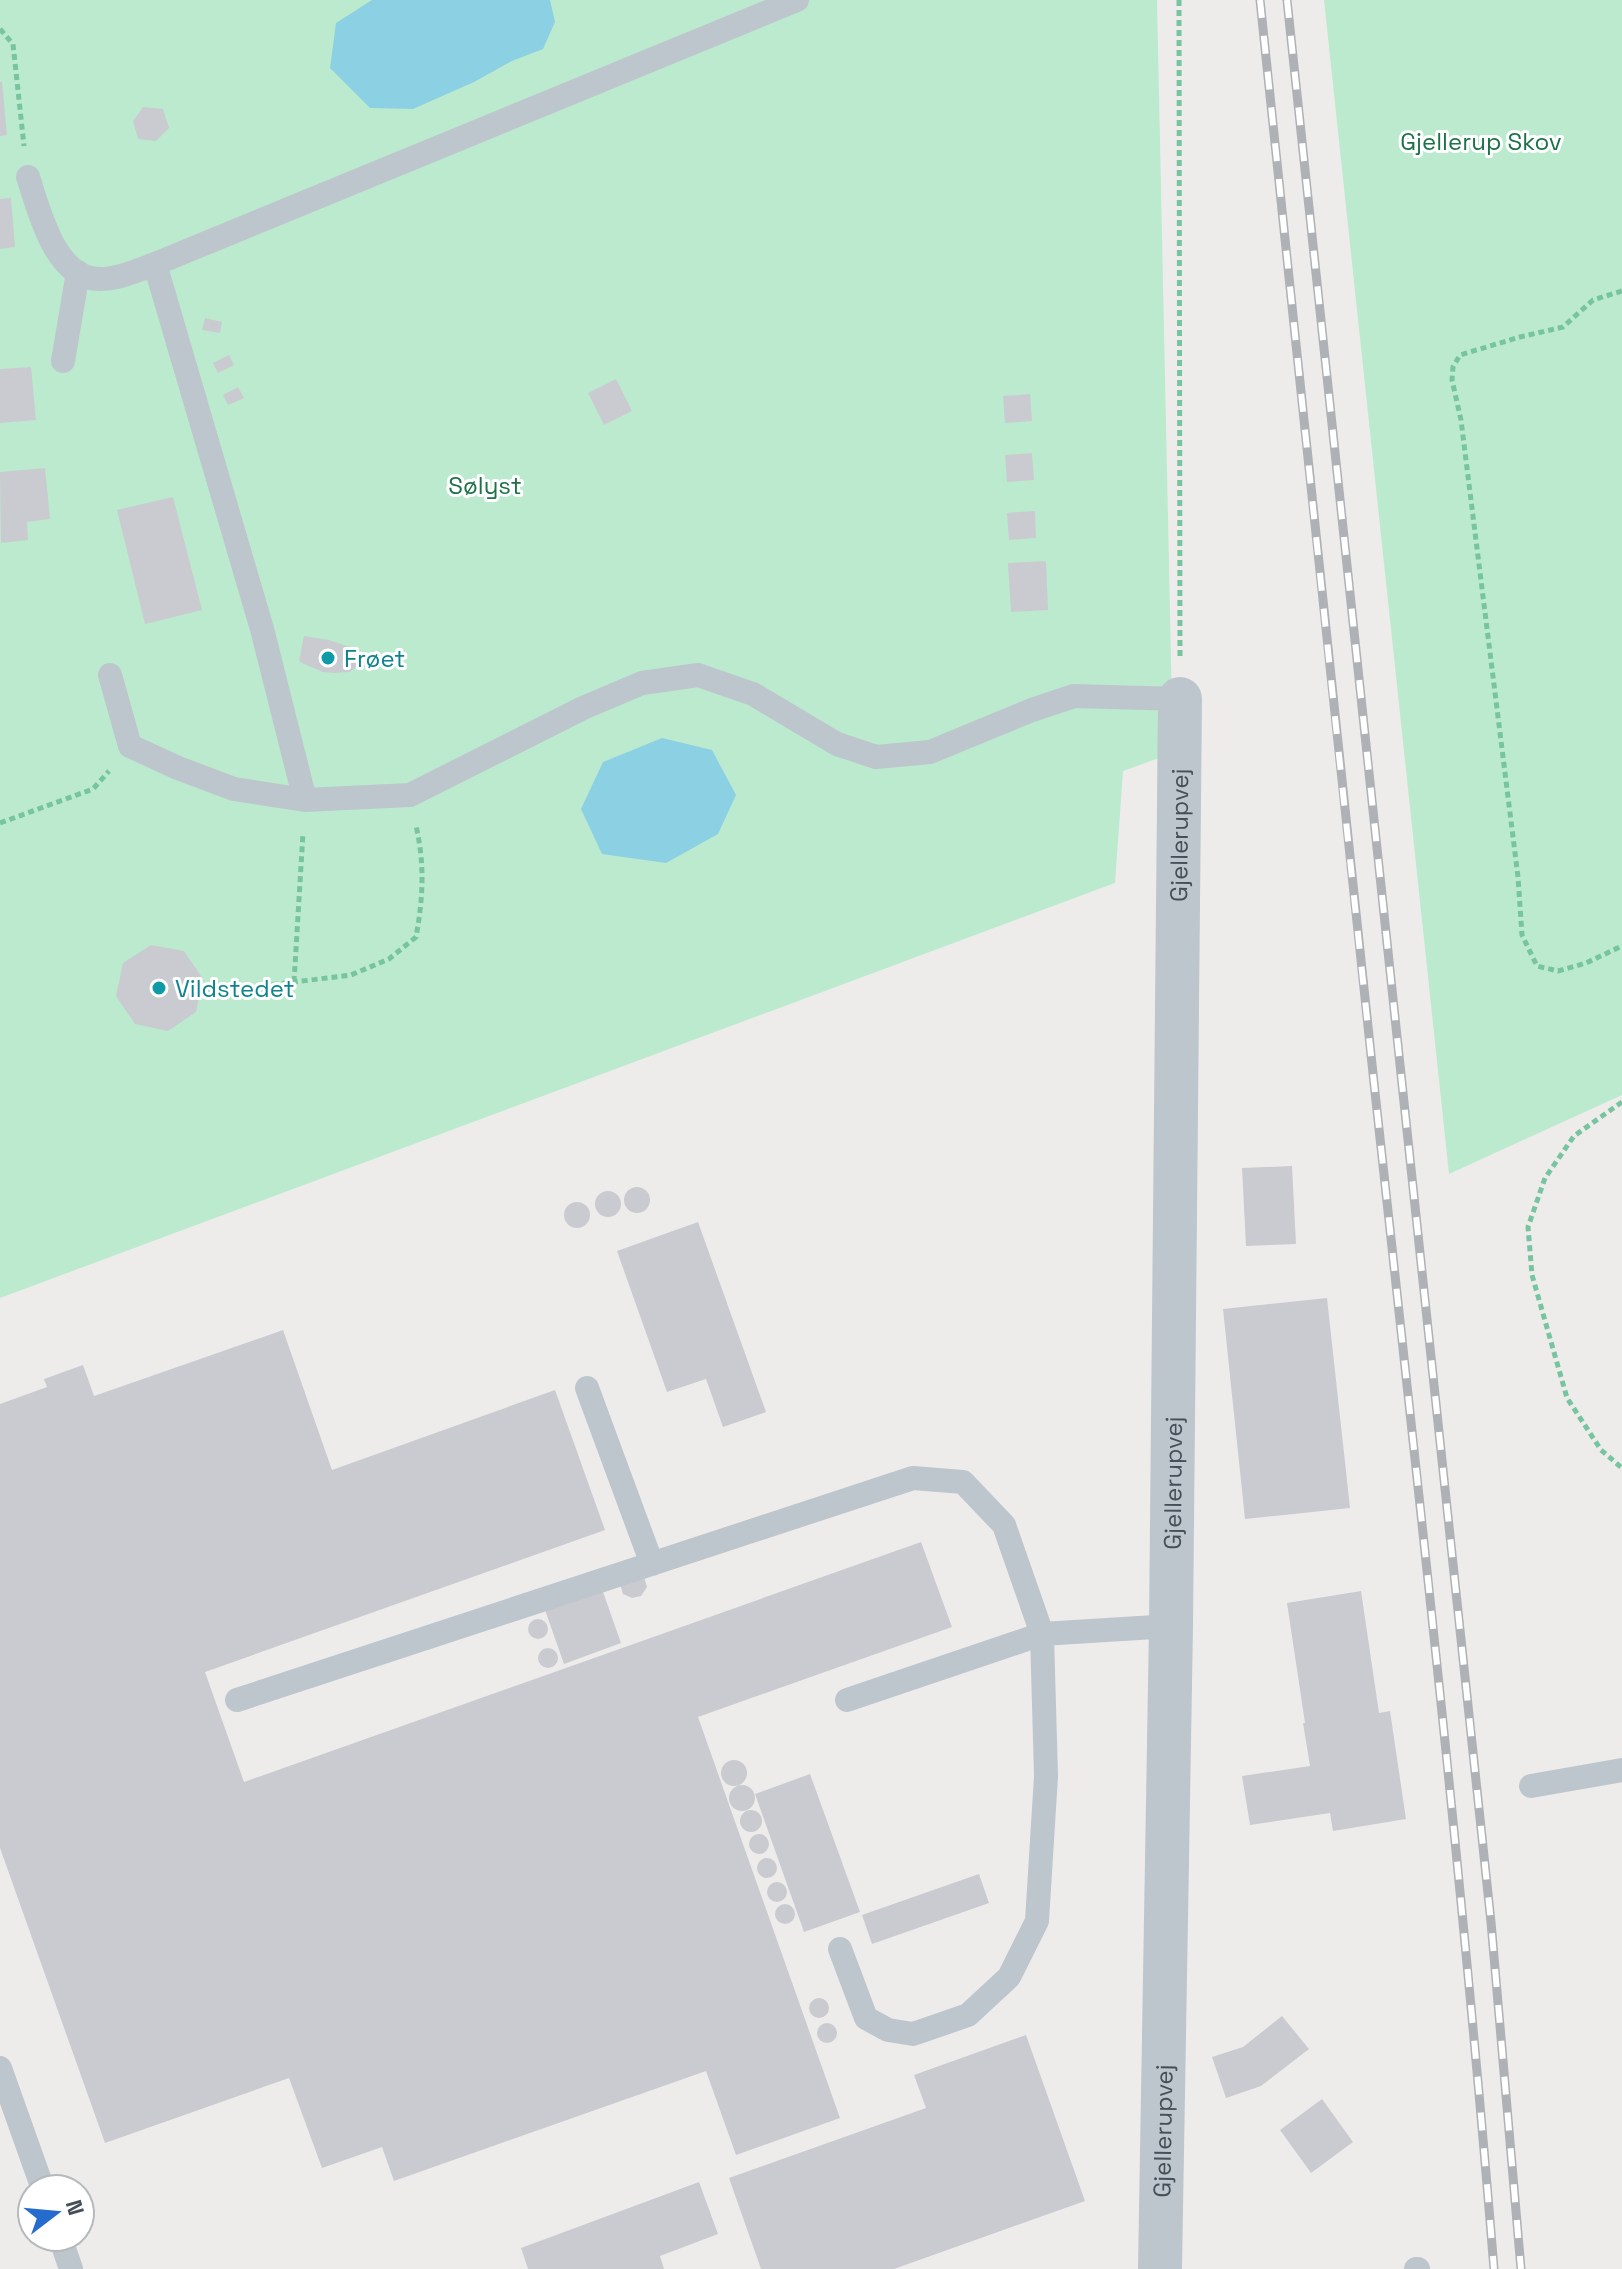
<svg xmlns="http://www.w3.org/2000/svg" width="1622" height="2269" font-family="'Space Grotesk',sans-serif">
  <style>
    .green { fill: #bceace }
    .water { fill: #8cd0e4 }
    .building { fill: #c9cbd0 }
    .lines { fill: none; stroke-linecap: round; stroke-linejoin: round }
    .path { stroke: #77c5a0; stroke-width: 5; stroke-dasharray: 6 4; stroke-linecap: butt }
    .lane { stroke: #bdc6cd; stroke-width: 24 }
    .street { stroke: #bdc6cd; stroke-width: 44 }
    .rail-casing { stroke: #aeb1b6; stroke-width: 9 }
    .rail { stroke: #fff; stroke-width: 6; stroke-dasharray: 18; stroke-linecap: butt }
    .culture-dot { fill: #0f9aa8; stroke: #fff; stroke-width: 3 }
    .labels { text-anchor: middle; dominant-baseline: central; stroke-width: 6; stroke-linejoin: round; paint-order: stroke }
    .park-label { font-size: 24px; fill: #1d7249; stroke: #fff }
    .culture-label { font-size: 24px; fill: #0d838f; stroke: #fff; text-anchor: start }
    .street-label { font-size: 24px; fill: #454f57; stroke: #fff }
  </style>
  <rect width="100%" height="100%" fill="#eeeceb"/>
  <!-- green -->
  <path class="green" d="M 0,0 L 1157,0 L 1173,753 L 1123,771 L 1115,883 L 0,1298 Z
    M 1324,0 L 1622,0 L 1622,1095 L 1449,1174 Z"/>
  <!-- water -->
  <path class="water" d="M 372,0 L 550,0 L 555,22 L 543,49 L 512,61 L 474,82 L 413,109 L 370,108 L 330,68 L 336,23 Z
    M 662,738 L 712,750 L 736,795 L 718,834 L 666,863 L 602,854 L 581,809 L 603,762 Z"/>
  <!-- building -->
  <path class="building" d="M 0,82 L 2,82 L 7,135 L 0,136 Z
    M 143,107 L 163,109 L 169,128 L 156,141 L 138,139 L 133,121 Z
    M 11,198 L 15,247 L 0,249 L 0,199 Z
    M 205,318 L 222,322 L 220,333 L 202,330 Z
    M 229,355 L 234,365 L 218,373 L 213,363 Z
    M 31,367 L 36,420 L 0,423 L 0,369 Z
    M 616,379 L 632,411 L 604,425 L 588,393 Z
    M 238,387 L 244,398 L 228,405 L 223,395 Z
    M 1030,394 L 1032,421 L 1005,423 L 1003,396 Z
    M 1032,453 L 1034,480 L 1007,482 L 1005,455 Z
    M 45,468 L 50,519 L 27,522 L 28,540 L 1,543 L 0,472 Z
    M 173,497 L 202,610 L 145,624 L 117,510 Z
    M 1035,511 L 1036,538 L 1009,540 L 1007,513 Z
    M 1046,561 L 1048,610 L 1011,612 L 1008,563 Z
    M 304,636 L 329,640 L 350,647 L 356,654 L 357,664 L 354,669 L 349,672 L 335,673 L 323,672 L 304,664 L 299,661 Z
    M 151,945 L 184,951 L 203,979 L 196,1012 L 168,1031 L 135,1024 L 116,996 L 123,963 Z
    M 1292,1166 L 1296,1244 L 1246,1246 L 1242,1168 Z
    M624 1200a13 13 0 1 1 26 0a13 13 0 1 1-26 0Z
    M595 1204a13 13 0 1 1 26 0a13 13 0 1 1-26 0Z
    M564 1215a13 13 0 1 1 26 0a13 13 0 1 1-26 0Z
    M 698,1222 L 766,1412 L 723,1427 L 706,1379 L 667,1392 L 617,1251 Z
    M 1327,1298 L 1350,1508 L 1245,1519 L 1223,1309 Z
    M 283,1330 L 332,1470 L 555,1390 L 605,1530 L 205,1672 L 244,1782 L 921,1542 L 952,1627 L 698,1717 L 840,2118 L 736,2155 L 706,2071 L 394,2181 L 382,2147 L 322,2168 L 289,2078 L 105,2143 L 0,1848 L 0,1404 L 47,1387 L 44,1379 L 83,1365 L 94,1396 Z
    M 644,1577 L 647,1587 L 641,1596 L 632,1598 L 623,1594 L 620,1584 Z
    M 602,1589 L 621,1643 L 564,1664 L 545,1610 Z
    M 1361,1591 L 1379,1713 L 1390,1711 L 1406,1819 L 1333,1831 L 1330,1813 L 1250,1825 L 1242,1776 L 1310,1766 L 1303,1723 L 1305,1723 L 1287,1603 Z
    M528 1629a10 10 0 1 1 20 0a10 10 0 1 1-20 0Z
    M538 1658a10 10 0 1 1 20 0a10 10 0 1 1-20 0Z
    M721 1773a13 13 0 1 1 26 0a13 13 0 1 1-26 0Z
    M 810,1774 L 860,1912 L 804,1932 L 755,1794 Z
    M729 1798a13 13 0 1 1 26 0a13 13 0 1 1-26 0Z
    M740 1821a11 11 0 1 1 22 0a11 11 0 1 1-22 0Z
    M749 1844a10 10 0 1 1 20 0a10 10 0 1 1-20 0Z
    M757 1868a10 10 0 1 1 20 0a10 10 0 1 1-20 0Z
    M 979,1874 L 989,1903 L 872,1944 L 862,1915 Z
    M767 1892a10 10 0 1 1 20 0a10 10 0 1 1-20 0Z
    M775 1914a10 10 0 1 1 20 0a10 10 0 1 1-20 0Z
    M809 2008a10 10 0 1 1 20 0a10 10 0 1 1-20 0Z
    M 1282,2016 L 1309,2049 L 1261,2086 L 1226,2098 L 1212,2057 L 1243,2047 Z
    M817 2033a10 10 0 1 1 20 0a10 10 0 1 1-20 0Z
    M 1026,2035 L 1085,2201 L 894,2269 L 761,2269 L 729,2178 L 926,2108 L 914,2075 Z
    M 1322,2099 L 1353,2142 L 1311,2173 L 1280,2130 Z
    M 699,2182 L 718,2234 L 660,2256 L 664,2269 L 528,2269 L 521,2248 Z"/>
  <g class="lines">
    <!-- path -->
    <path class="path" d="M 1179,0 L 1180,659
      M 0,29 L 13,44 L 24,146
      M 1622,291 L 1593,300 L 1563,327 L 1520,337 L 1460,355 L 1453,367 L 1452,380 L 1461,420 L 1518,877 L 1522,935 L 1537,966 L 1558,971 L 1586,963 L 1622,946
      M 0,823 L 93,789 L 109,771
      M 294,982 L 303,833
      M 262,986 L 351,975 L 389,959 L 416,937 C 423,899 425,864 416,826
      M 1622,1102 L 1574,1136 L 1545,1178 L 1528,1227 L 1532,1275 L 1567,1398 L 1601,1450 L 1622,1468"/>
    <!-- lane -->
    <path class="lane" d="M 28,177 C 39,210 55,280 100,279 C 119,279 138,270 155,264 L 797,0
      M 155,264 L 262,629 L 305,800
      M 63,361 L 78,272
      M 110,675 L 130,746 L 178,768 L 234,789 L 305,800 L 410,795 L 583,708 L 642,683 L 698,675 L 753,694 L 837,744 L 876,757 L 930,752 L 1032,710 L 1074,696 L 1180,699
      M 587,1388 L 652,1564
      M 237,1700 L 913,1478 L 963,1482 L 1004,1525 L 1042,1634 L 1046,1776 L 1037,1921 L 1009,1977 L 968,2015 L 913,2034 L 888,2030 L 866,2018 L 840,1949
      M 847,1700 L 1042,1634 L 1171,1626
      M 1531,1786 L 1622,1770
      M 0,2068 L 43,2189
      M 60,2237 L 71,2269
      M 1416,2269 L 1418,2269"/>
    <!-- street -->
    <path class="street" id="s1" d="M 1160,2269 L 1171,1626 L 1180,699"/>
    <!-- rail casing -->
    <g class="rail-casing">
      <path id="rail" d="M 1260,0 C 1298,361 1335,722 1374,1083 C 1417,1478 1462,1873 1494,2269
        M 1287,0 L 1491,1922 L 1521,2269"/>
    </g>
    <!-- rail -->
    <use href="#rail" class="rail"/>
  </g>
  <!-- markers -->
  <g class="culture-dot">
    <circle cx="328" cy="658" r="8"/>
    <circle cx="159" cy="988" r="8"/>
  </g>
  <g class="labels">
    <!-- park labels -->
    <g class="park-label">
      <text x="1481" y="141">Gjellerup Skov</text>
      <text x="485" y="485">Sølyst</text>
    </g>
    <!-- culture labels -->
    <g class="culture-label">
      <text x="344" y="658">Frøet</text>
      <text x="175" y="988">Vildstedet</text>
    </g>
    <!-- street labels -->
    <g class="street-label">
      <text stroke="none"><textPath href="#s1" startOffset="1434">Gjellerupvej</textPath></text>
      <text stroke="none"><textPath href="#s1" startOffset="786">Gjellerupvej</textPath></text>
      <text stroke="none"><textPath href="#s1" startOffset="138">Gjellerupvej</textPath></text>
    </g>
  </g>
  <!-- north arrow -->
  <g transform="translate(56 2213) rotate(74)"><circle r="38" fill="#ffffff" stroke="#b5b9bc" stroke-width="2"/>
  <path d="M0-6L14 30L0 20L-14 30Z" fill="#266cce"/>
  <text y="-12" font-size="22" font-weight="bold" text-anchor="middle" fill="#454f57">N</text>
  </g>
</svg>
